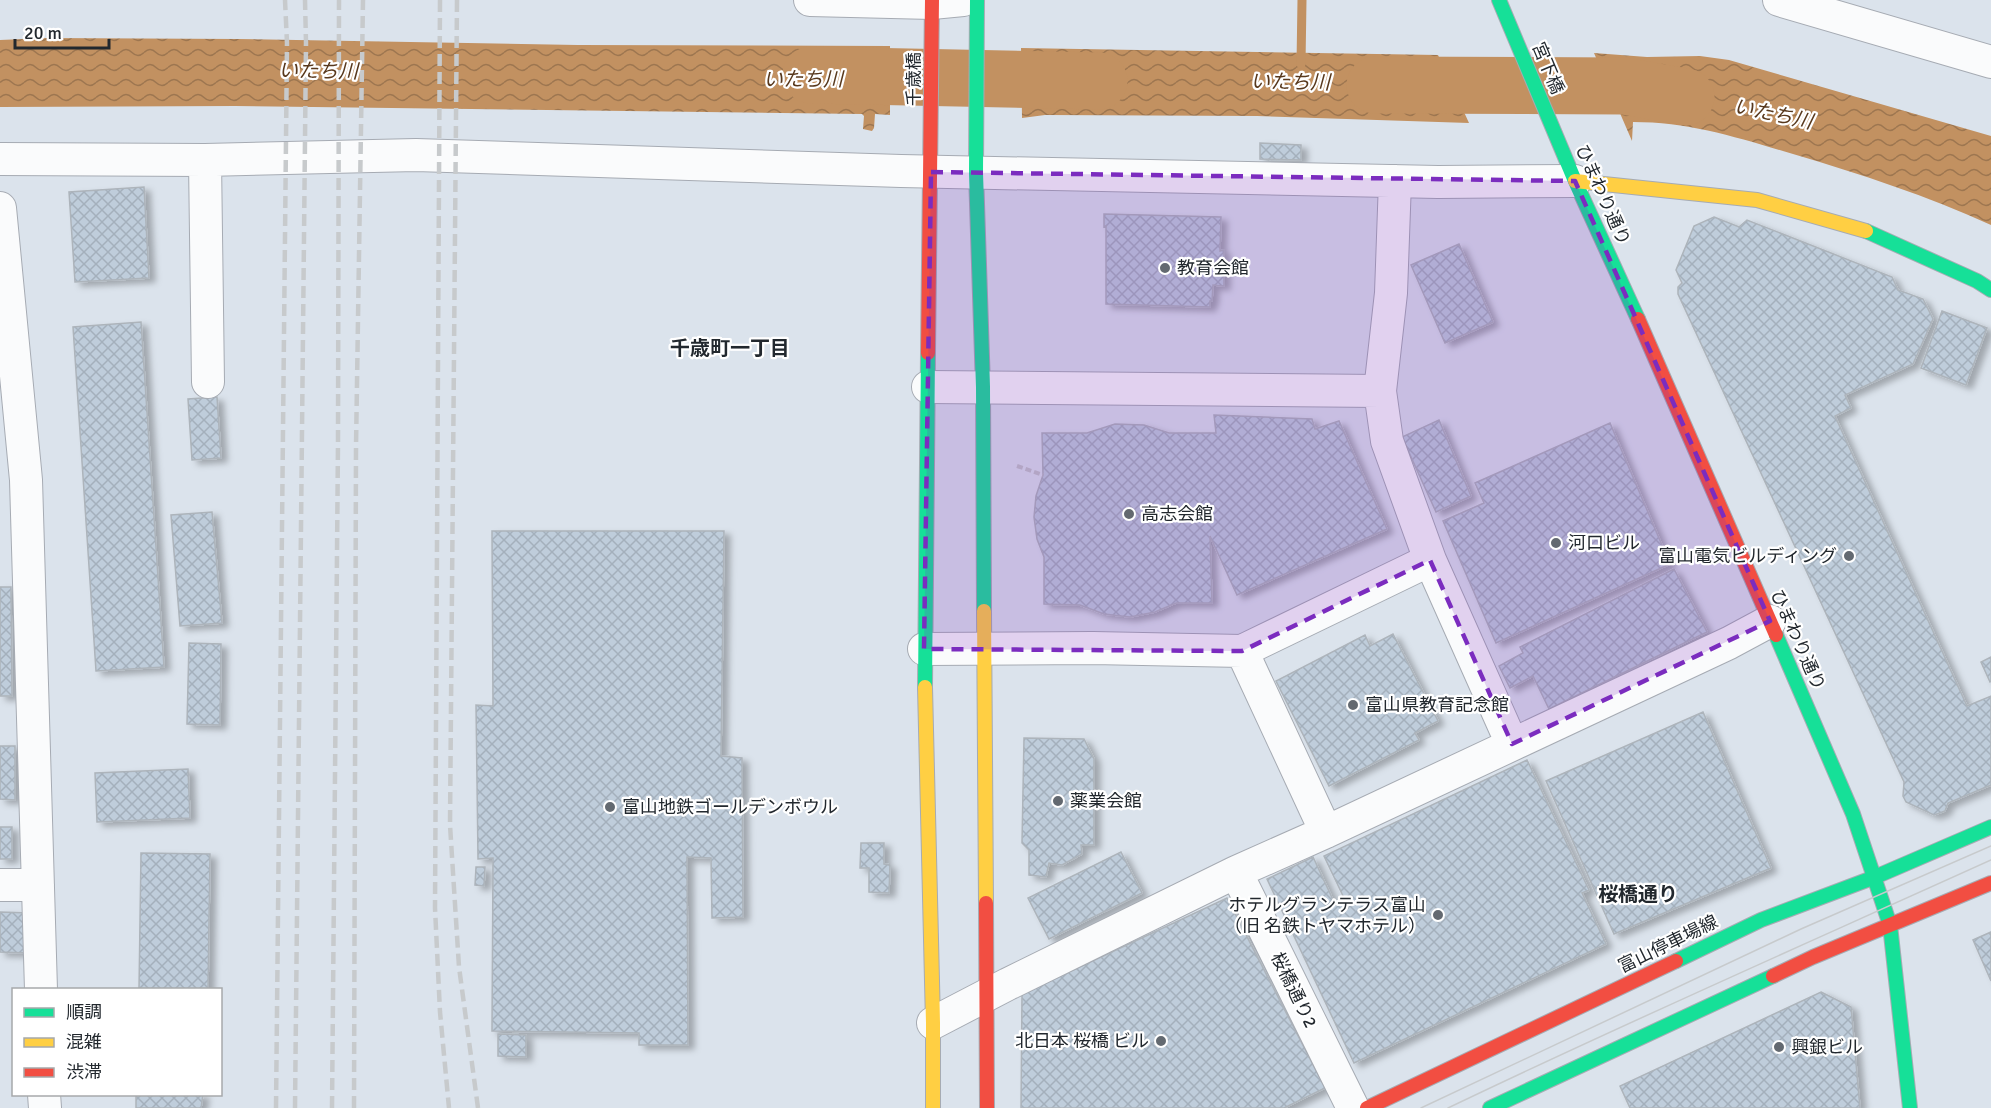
<svg xmlns="http://www.w3.org/2000/svg" width="1991" height="1108" font-family="Signika,'Noto Sans JP',sans-serif">
  <style>
    .water { fill: url(#water-waves) }
    .lines { fill: none; stroke-linecap: round; stroke-linejoin: round }
    .stream { stroke: #c29161; stroke-width: 9 }
    .river { stroke: #c29161; stroke-width: 57 }
    .building { fill: url(#building-cross-hatch); stroke: #adb4bb; stroke-width: 1.5; filter: url(#shadow) }
    .street-casing { stroke: #a6abb3; stroke-width: 34 }
    .fast-casing { stroke: #a6abb3; stroke-width: 16 }
    .slow-casing { stroke: #a6abb3; stroke-width: 16 }
    .jam-casing { stroke: #a6abb3; stroke-width: 16 }
    .path { stroke: #c1c4c7; stroke-width: 4; stroke-dasharray: 6 3; stroke-linecap: butt }
    .street { stroke: #fafbfc; stroke-width: 32 }
    .fast { stroke: #16e098; stroke-width: 14 }
    .slow { stroke: #ffcf43; stroke-width: 14 }
    .jam { stroke: #f24e42; stroke-width: 14 }
    .tram { stroke: #c7cacc; stroke-width: 1.5 }
    .rail { stroke: #c7cacc; stroke-width: 4.5; stroke-dasharray: 12 6; stroke-linecap: butt }
    .marked { fill: #7b2cbf; fill-opacity: 0.2; stroke: #7b2cbf; stroke-width: 4.5; stroke-dasharray: 12 8; stroke-linejoin: round }
    .poi-dot { fill: #636970; stroke: #fff; stroke-width: 2 }
    .labels { text-anchor: middle; dominant-baseline: central; stroke-width: 4.5; stroke-linejoin: round; paint-order: stroke }
    .street-label { font-size: 18px; fill: #22282e; stroke: #fff }
    .poi-label { font-size: 18px; fill: #22282e; stroke: #fff; text-anchor: start }
    .water-label { font-size: 20px; font-style: italic; fill: #58381c; stroke: #fff }
    .neighbourhood-label { font-size: 20px; font-weight: bold; fill: #22282e; stroke: #fff }
  </style>
  <defs>
    <pattern id="water-waves" width="16" height="10" patternUnits="userSpaceOnUse" patternTransform="scale(1.5)"><rect width="16" height="10" fill="#c29161"/><path d="M0 5q4-4 8 0t8 0" fill="none" stroke="#9d7650"/></pattern>
    <pattern id="building-cross-hatch" width="8" height="8" patternUnits="userSpaceOnUse" patternTransform="scale(1.5)"><rect width="8" height="8" fill="#bfcddb"/><path d="M0 0l8 8M0 8l8-8" fill="none" stroke="#a4b0bc"/></pattern>
    <filter id="shadow"><feDropShadow dx="6" dy="4" stdDeviation="3" flood-color="#0004"/></filter>
  </defs>
  <rect width="100%" height="100%" fill="#dbe3ec"/>
  <!-- water -->
  <path class="water" d="M 47,38 L 237,39 L 578,45 L 890,46 L 890,115 L 875,114 L 874,128 L 872,131 L 863,129 L 864,116 L 862,114 L 235,106 L 0,107 L 0,40 Z
    M 1021,48 L 1438,55 L 1469,123 L 1257,116 L 1045,115 L 1022,118 Z
    M 1594,53 L 1647,57 L 1700,56 L 1729,60 L 1991,136 L 1991,225 C 1928,196 1860,174 1793,154 C 1739,138 1690,122 1633,122 L 1632,141 Z"/>
  <g class="lines">
    <!-- stream -->
    <path class="stream" d="M 1301,64 L 1302,0"/>
    <!-- river -->
    <path class="river" d="M 811,75 L 1099,81
      M 1375,85 L 1624,86 L 1686,97"/>
  </g>
  <!-- building -->
  <path class="building" d="M 1260,143 L 1301,145 L 1301,160 L 1260,159 Z
    M 144,187 L 149,278 L 75,282 L 69,192 Z
    M 1104,214 L 1221,217 L 1220,251 L 1224,250 L 1224,286 L 1213,285 L 1212,301 L 1210,301 L 1210,307 L 1106,304 L 1106,226 L 1104,227 Z
    M 1714,217 L 1739,227 L 1747,220 L 1892,277 L 1898,290 L 1923,299 L 1933,319 L 1913,364 L 1845,395 L 1851,408 L 1835,416 L 1967,706 L 1991,696 L 1991,785 L 1948,803 L 1945,811 L 1934,815 L 1906,802 L 1903,796 L 1904,782 L 1678,294 L 1678,287 L 1682,283 L 1676,270 L 1694,226 Z
    M 1459,244 L 1493,322 L 1445,343 L 1411,265 Z
    M 1942,311 L 1987,328 L 1966,385 L 1921,368 Z
    M 141,322 L 164,667 L 96,671 L 73,327 Z
    M 217,397 L 221,458 L 192,460 L 188,399 Z
    M 1214,415 L 1312,419 L 1315,429 L 1339,421 L 1387,529 L 1237,595 L 1210,536 L 1212,603 L 1176,603 L 1155,612 L 1130,617 L 1104,614 L 1080,605 L 1044,604 L 1044,557 L 1037,539 L 1034,517 L 1036,496 L 1043,475 L 1042,433 L 1087,433 L 1115,424 L 1144,425 L 1169,433 L 1216,433 Z
    M 1439,420 L 1471,496 L 1436,512 L 1402,437 Z
    M 1610,423 L 1670,564 L 1496,643 L 1443,521 L 1484,503 L 1475,483 Z
    M 212,512 L 222,623 L 180,626 L 171,515 Z
    M 492,531 L 724,531 L 721,756 L 742,758 L 743,917 L 712,918 L 711,858 L 687,857 L 688,1045 L 639,1045 L 639,1033 L 492,1031 L 493,858 L 478,859 L 476,705 L 493,706 Z
    M 1674,569 L 1707,632 L 1549,709 L 1533,676 L 1510,688 L 1499,666 L 1523,653 L 1520,647 Z
    M 0,587 L 11,587 L 12,696 L 0,696 Z
    M 1393,634 L 1438,721 L 1415,733 L 1419,740 L 1329,786 L 1276,681 L 1365,635 L 1370,646 Z
    M 189,643 L 221,644 L 220,725 L 187,724 Z
    M 1991,657 L 1991,681 L 1990,682 L 1981,662 Z
    M 1703,712 L 1771,868 L 1614,934 L 1546,781 Z
    M 1024,738 L 1084,739 L 1094,759 L 1094,845 L 1081,845 L 1082,854 L 1062,865 L 1049,863 L 1046,877 L 1029,875 L 1029,850 L 1022,843 Z
    M 0,746 L 15,746 L 15,800 L 0,799 Z
    M 1527,760 L 1589,890 L 1582,893 L 1606,944 L 1354,1063 L 1267,879 L 1313,857 L 1335,904 L 1345,900 L 1324,856 Z
    M 188,769 L 190,818 L 97,822 L 95,773 Z
    M 0,827 L 12,827 L 12,859 L 0,859 Z
    M 861,843 L 884,843 L 884,864 L 890,865 L 889,893 L 869,892 L 869,868 L 860,868 Z
    M 1121,852 L 1142,893 L 1049,939 L 1028,898 Z
    M 141,853 L 210,854 L 208,990 L 139,990 Z
    M 476,867 L 485,867 L 484,886 L 475,885 Z
    M 1227,898 L 1325,1088 L 1284,1108 L 1021,1108 L 1022,994 Z
    M 0,912 L 30,913 L 29,953 L 0,952 Z
    M 1991,932 L 1991,981 L 1973,940 Z
    M 1821,992 L 1851,1007 L 1860,1108 L 1630,1108 L 1620,1086 Z
    M 498,1034 L 526,1035 L 526,1057 L 498,1056 Z
    M 136,1094 L 203,1094 L 201,1108 L 136,1108 Z"/>
  <g class="lines">
    <!-- street casing -->
    <g class="street-casing">
      <path id="street" d="M 810,0 L 932,3 L 963,0
        M 1779,0 L 1991,62
        M 0,159 L 205,160 L 416,155 L 901,171 L 1438,182 L 1575,181
        M 205,160 L 208,382
        M 1395,181 L 1391,293 L 1380,391 L 1387,441 L 1430,560 L 1512,744
        M 0,208 L 26,480 L 41,990
        M 928,387 L 1380,391
        M 924,649 L 1093,648 L 1242,651 L 1430,560
        M 1242,651 L 1326,832
        M 1236,872 L 1353,1108
        M 0,885 L 38,885
        M 933,1023 L 1008,984 L 1236,872 L 1326,832 L 1729,643 L 1770,621
        M 44,1094 L 45,1108"/>
    </g>
    <!-- fast casing -->
    <g class="fast-casing">
      <path id="fast" d="M 977,0 L 976,173 L 983,387 L 984,611
        M 1499,0 L 1575,181 L 1638,319
        M 1866,231 L 1977,281 L 1991,290
        M 1776,635 L 1853,814 L 1890,925 L 1910,1108
        M 925,687 L 928,353
        M 1676,961 L 1761,920 L 1875,877 L 1991,827
        M 1490,1108 L 1773,976"/>
    </g>
    <!-- slow casing -->
    <g class="slow-casing">
      <path id="slow" d="M 1575,181 L 1757,200 L 1866,231
        M 984,611 L 986,903
        M 925,687 L 933,1023 L 933,1108"/>
    </g>
    <!-- jam casing -->
    <g class="jam-casing">
      <path id="jam" d="M 1638,319 L 1776,635
        M 928,353 L 932,0
        M 986,903 L 987,1108
        M 1773,976 L 1813,957 L 1991,883
        M 1367,1108 L 1676,961"/>
    </g>
    <!-- path -->
    <path class="path" d="M 1017,466 L 1043,475"/>
    <!-- street -->
    <use href="#street" class="street"/>
    <!-- fast -->
    <use href="#fast" class="fast"/>
    <!-- slow -->
    <use href="#slow" class="slow"/>
    <!-- jam -->
    <use href="#jam" class="jam"/>
    <!-- tram -->
    <path class="tram" d="M 1421,1108 L 1801,929 L 1991,846
      M 1448,1108 C 1627,1022 1810,942 1991,860"/>
    <!-- rail -->
    <path class="rail" d="M 440,0 L 435,908 L 440,1012 L 449,1108
      M 457,0 L 450,825 L 459,967 L 478,1108
      M 276,1108 L 287,43 L 285,0
      M 295,1108 L 306,43 L 305,0
      M 332,1108 L 338,442 L 339,0
      M 354,1108 L 356,447 L 363,0"/>
  </g>
  <!-- marked area -->
  <path class="marked" d="M 931,172 L 1575,181 L 1770,621 L 1512,744 L 1430,560 L 1242,651 L 924,649 Z"/>
  <!-- markers -->
  <g class="poi-dot">
    <circle cx="1165" cy="268" r="6"/>
    <circle cx="1129" cy="514" r="6"/>
    <circle cx="1556" cy="543" r="6"/>
    <circle cx="1849" cy="556" r="6"/>
    <circle cx="1353" cy="705" r="6"/>
    <circle cx="1058" cy="801" r="6"/>
    <circle cx="610" cy="807" r="6"/>
    <circle cx="1438" cy="915" r="6"/>
    <circle cx="1161" cy="1041" r="6"/>
    <circle cx="1779" cy="1047" r="6"/>
  </g>
  <g class="labels">
    <!-- street labels -->
    <g class="street-label">
      <text transform="translate(1548 68) rotate(67)">宮下橋</text>
      <text transform="translate(914 79) rotate(-90)">千歳橋</text>
      <text transform="translate(1603 195) rotate(66)">ひまわり通り</text>
      <text transform="translate(1798 640) rotate(66)">ひまわり通り</text>
      <text transform="translate(1668 944) rotate(-26)">富山停車場線</text>
      <text transform="translate(1294 990) rotate(64)">桜橋通り2</text>
    </g>
    <!-- poi labels -->
    <g class="poi-label">
      <text x="1177" y="268">教育会館</text>
      <text x="1141" y="514">高志会館</text>
      <text x="1568" y="543">河口ビル</text>
      <text x="1837" y="556" text-anchor="end">富山電気ビルディング</text>
      <text x="1365" y="705">富山県教育記念館</text>
      <text x="1070" y="801">薬業会館</text>
      <text x="622" y="807">富山地鉄ゴールデンボウル</text>
      <text x="1426" y="905" text-anchor="end">ホテルグランテラス富山<tspan x="1426" dy="21">（旧 名鉄トヤマホテル）</tspan></text>
      <text x="1149" y="1041" text-anchor="end">北日本 桜橋 ビル</text>
      <text x="1791" y="1047">興銀ビル</text>
    </g>
    <!-- water labels -->
    <g class="water-label">
      <text transform="translate(318 71) rotate(1)">いたち川</text>
      <text x="803" y="79">いたち川</text>
      <text transform="translate(1290 82) rotate(1)">いたち川</text>
      <text transform="translate(1773 114) rotate(12)">いたち川</text>
    </g>
    <!-- neighbourhood labels -->
    <g class="neighbourhood-label">
      <text x="730" y="348">千歳町一丁目</text>
      <text x="1638" y="894">桜橋通り</text>
    </g>
  </g>
  <!-- legend -->
  <rect x="12" y="988" width="210" height="108" fill="#ffffff" stroke="#a7a9ab" stroke-width="1.5"/>
  <rect x="24" y="1008" width="30" height="9" fill="#16e098" stroke="#a7a9ab" stroke-width="1.5"/>
  <text x="66" y="1018" font-size="18" fill="#22282e">順調</text>
  <rect x="24" y="1038" width="30" height="9" fill="#ffcf43" stroke="#a7a9ab" stroke-width="1.5"/>
  <text x="66" y="1048" font-size="18" fill="#22282e">混雑</text>
  <rect x="24" y="1068" width="30" height="9" fill="#f24e42" stroke="#a7a9ab" stroke-width="1.5"/>
  <text x="66" y="1078" font-size="18" fill="#22282e">渋滞</text>
  <!-- scale -->
  <path d="M15 39v9h94v-9" fill="none" stroke="#22282e" stroke-width="3"/>
  <text x="24" y="39" font-size="18" fill="#22282e" stroke="#ffffff" stroke-width="4.5" paint-order="stroke">20 m</text>
</svg>
